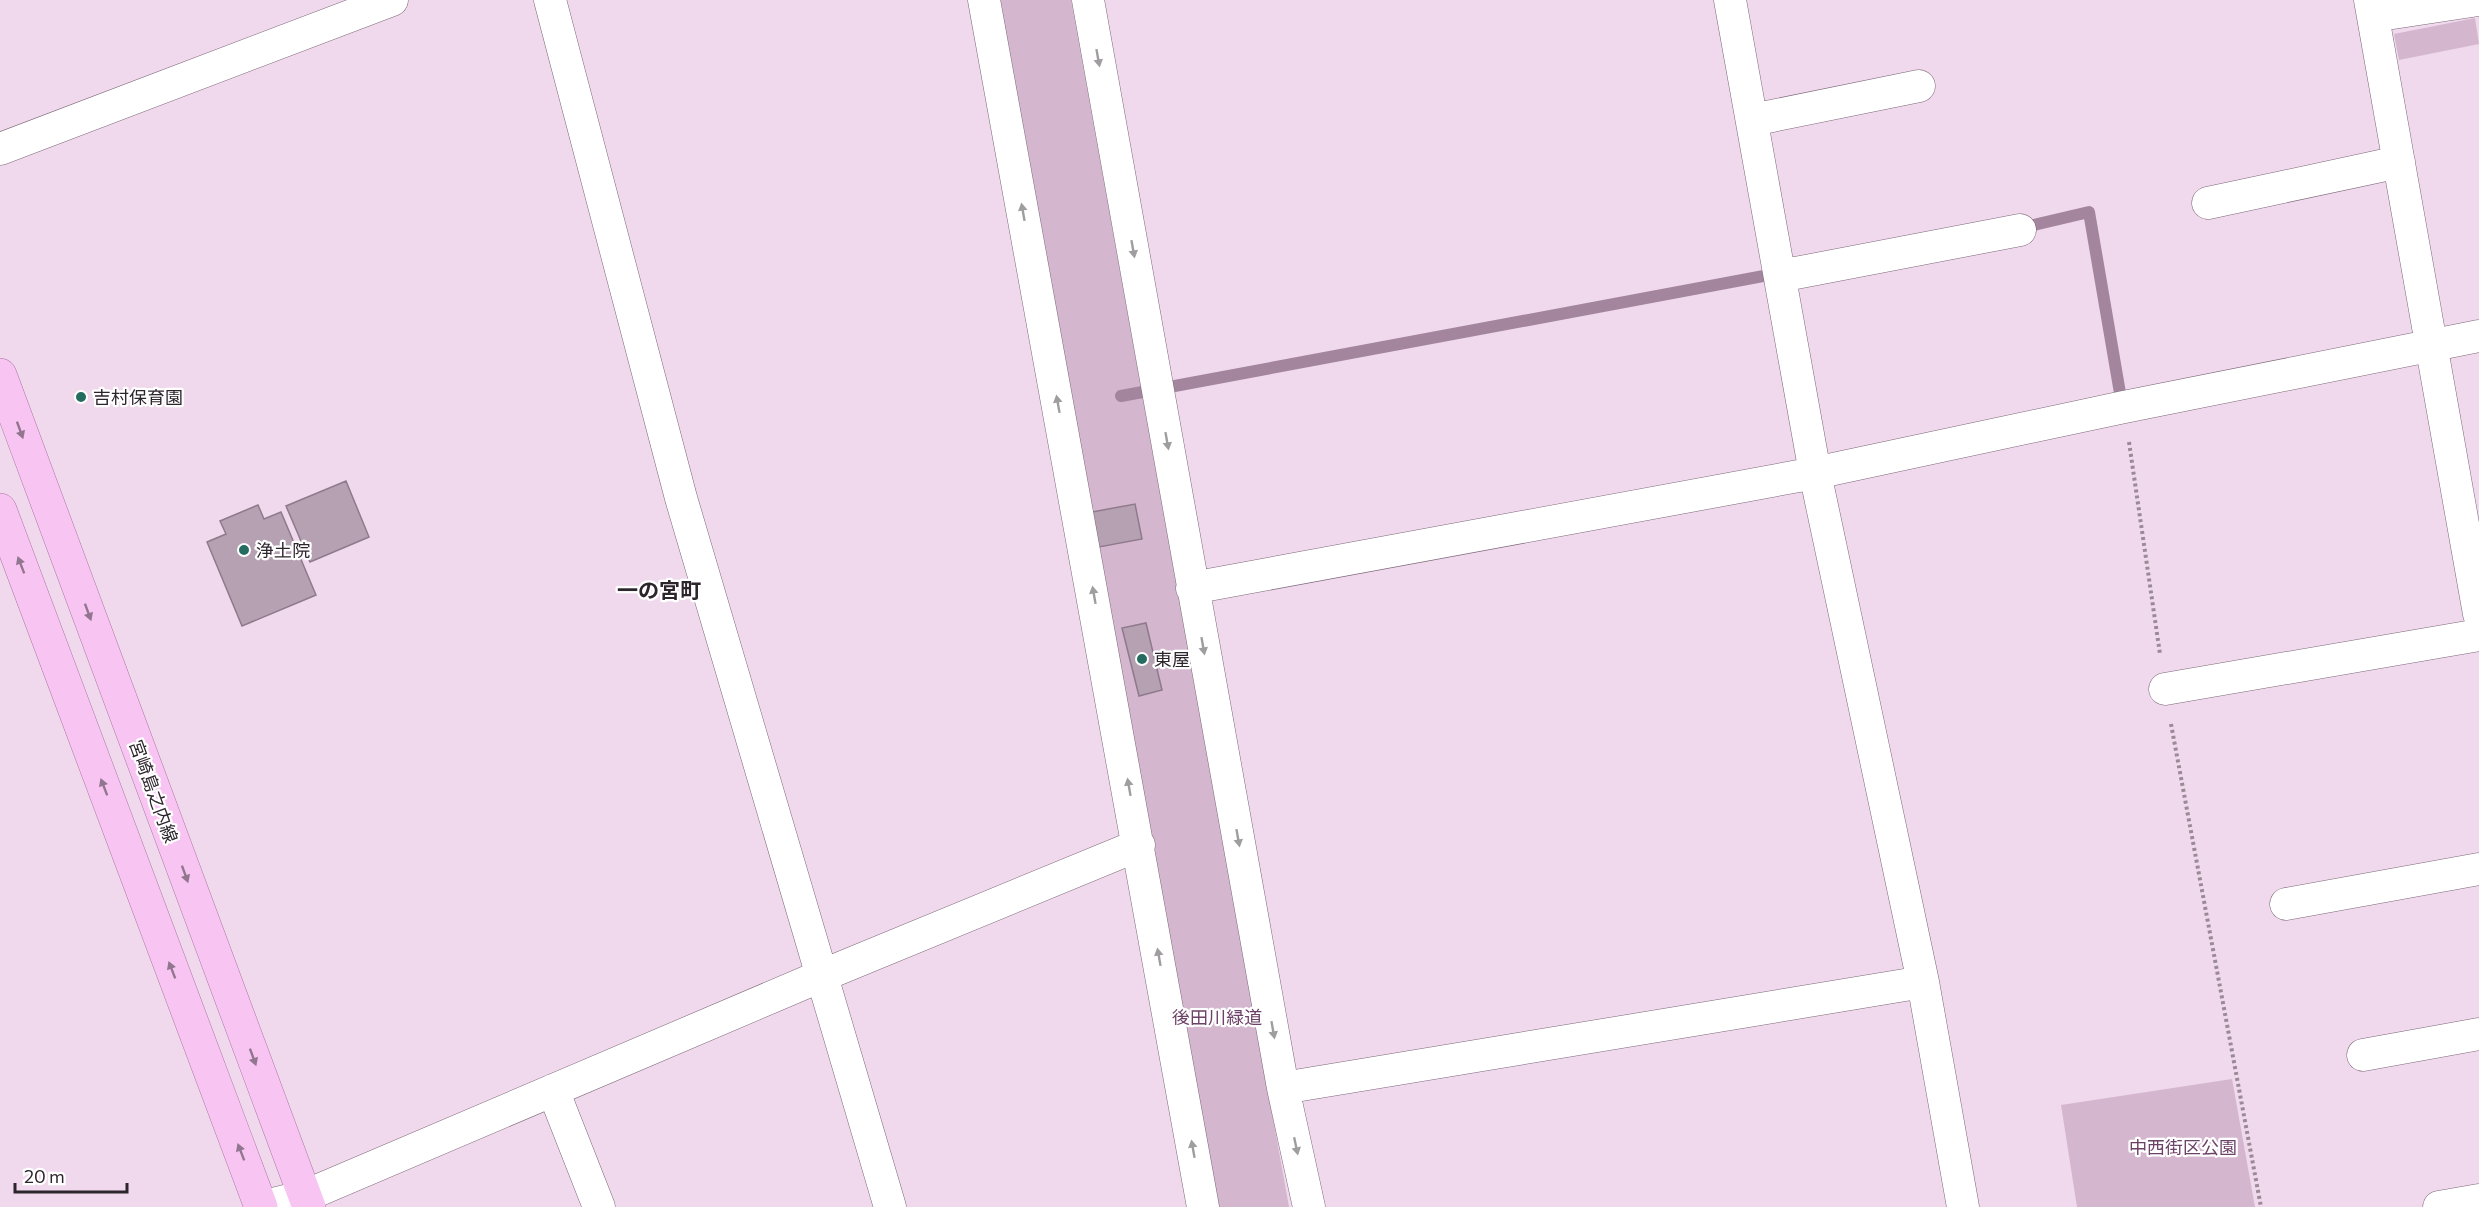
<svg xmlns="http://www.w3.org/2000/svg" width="2479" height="1207" font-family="Commissioner,'Noto Sans JP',sans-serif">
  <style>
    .green { fill: #d4b7cf }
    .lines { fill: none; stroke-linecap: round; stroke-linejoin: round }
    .stream { stroke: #a3859e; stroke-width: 12 }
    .building { fill: #b6a1b3; stroke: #8e7a8b; stroke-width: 1.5 }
    .minor-casing { stroke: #7c6879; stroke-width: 33 }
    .primary-casing { stroke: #ae74a7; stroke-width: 34 }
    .path { stroke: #9a8a98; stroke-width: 4; stroke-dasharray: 3 3; stroke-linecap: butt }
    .minor { stroke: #fff; stroke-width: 32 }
    .primary { stroke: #f8c5f2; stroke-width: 33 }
    .oneway { fill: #a09da0 }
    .oneway2 { fill: #92758f }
    .poi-dot { fill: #246b60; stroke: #fff; stroke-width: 2 }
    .labels { text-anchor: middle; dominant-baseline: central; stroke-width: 4.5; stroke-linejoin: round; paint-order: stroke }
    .poi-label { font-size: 18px; fill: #2d252c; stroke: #fff; text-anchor: start }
    .street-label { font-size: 18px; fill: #2d252c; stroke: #fff }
    .park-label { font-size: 18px; fill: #6d4268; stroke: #fff }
    .quarter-label { font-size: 21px; font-weight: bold; fill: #2d252c; stroke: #fff }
  </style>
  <rect width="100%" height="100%" fill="#f0d9ec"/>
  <!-- green -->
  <path class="green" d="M 1000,0 L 1071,0 L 1289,1207 L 1212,1207 Z
    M 2475,18 L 2479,44 L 2399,60 L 2394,34 Z
    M 2232,1079 L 2255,1207 L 2077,1207 L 2061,1105 Z"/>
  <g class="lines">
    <!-- stream -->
    <path class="stream" d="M 2021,228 L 2089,212 L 2120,393
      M 1121,396 L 1780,273"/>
  </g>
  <!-- building -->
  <path class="building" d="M 346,481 L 369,537 L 310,562 L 286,506 Z
    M 1135,504 L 1142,539 L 1099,547 L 1092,512 Z
    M 258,505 L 264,519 L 281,512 L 316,595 L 242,626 L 207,542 L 226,534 L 220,521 Z
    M 1146,623 L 1162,690 L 1139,696 L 1122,628 Z"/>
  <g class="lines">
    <!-- minor casing -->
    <g class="minor-casing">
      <path id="minor" d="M 550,0 L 681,498 L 890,1207
        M 984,0 L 1203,1207
        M 1088,0 L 1283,1088 L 1309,1207
        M 1730,0 L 1815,473 L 1923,982 L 1963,1207
        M 2370,0 L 2479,614
        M 2373,16 L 2477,0
        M 1752,120 L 1919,86
        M 0,149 L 392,0
        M 2208,203 L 2399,162
        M 1780,276 L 2020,230
        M 1192,588 L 1815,473 L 2124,407 L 2479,336
        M 2165,689 L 2479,635
        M 2286,904 L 2479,869
        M 2363,1055 L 2479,1034
        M 1283,1088 L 1923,982
        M 553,1090 L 599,1207
        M 261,1207 L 305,1196 L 821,976 L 1139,845
        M 2439,1207 L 2479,1200"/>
    </g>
    <!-- primary casing -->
    <g class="primary-casing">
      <path id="primary" d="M 0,375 L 309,1207
        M 0,510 L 261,1207"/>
    </g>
    <!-- path -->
    <path class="path" d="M 2129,442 L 2160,654
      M 2171,724 L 2261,1207"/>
    <!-- minor -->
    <use href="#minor" class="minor"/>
    <!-- primary -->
    <use href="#primary" class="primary"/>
  </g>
  <!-- one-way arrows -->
  <defs><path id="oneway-solid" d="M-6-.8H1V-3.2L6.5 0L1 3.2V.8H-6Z" transform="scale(1.5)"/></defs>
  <g class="oneway">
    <use href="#oneway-solid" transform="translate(1098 58) rotate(80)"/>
    <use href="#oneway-solid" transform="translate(1023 212) rotate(-100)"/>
    <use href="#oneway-solid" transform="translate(1133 249) rotate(80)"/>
    <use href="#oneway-solid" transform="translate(1058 404) rotate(-100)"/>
    <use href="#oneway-solid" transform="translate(1167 441) rotate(80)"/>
    <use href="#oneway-solid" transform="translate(1094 595) rotate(-100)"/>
    <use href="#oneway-solid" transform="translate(1203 646) rotate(80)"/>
    <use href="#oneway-solid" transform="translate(1129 787) rotate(-100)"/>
    <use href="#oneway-solid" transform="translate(1238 838) rotate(80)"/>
    <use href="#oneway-solid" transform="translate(1159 957) rotate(-100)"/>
    <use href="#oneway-solid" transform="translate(1273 1030) rotate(80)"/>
    <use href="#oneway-solid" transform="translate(1296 1146) rotate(78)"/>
    <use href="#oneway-solid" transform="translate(1193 1149) rotate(-100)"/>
  </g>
  <g class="oneway2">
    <use href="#oneway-solid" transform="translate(20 430) rotate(70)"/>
    <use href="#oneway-solid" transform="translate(21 565) rotate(-111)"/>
    <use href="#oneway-solid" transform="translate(88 612) rotate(70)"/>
    <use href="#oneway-solid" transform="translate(104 787) rotate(-111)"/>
    <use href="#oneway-solid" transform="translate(185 874) rotate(70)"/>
    <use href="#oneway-solid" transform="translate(172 970) rotate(-111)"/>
    <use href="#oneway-solid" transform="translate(253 1057) rotate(70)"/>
    <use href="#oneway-solid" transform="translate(241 1152) rotate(-111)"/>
  </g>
  <!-- markers -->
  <g class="poi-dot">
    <circle cx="81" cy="397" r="6"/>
    <circle cx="244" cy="550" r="6"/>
    <circle cx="1142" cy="659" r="6"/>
  </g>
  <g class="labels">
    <!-- poi labels -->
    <g class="poi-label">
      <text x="93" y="397">吉村保育園</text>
      <text x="256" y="550">浄土院</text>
      <text x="1154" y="659">東屋</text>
    </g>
    <!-- street labels -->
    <g class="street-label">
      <text transform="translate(154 791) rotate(70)">宮崎島之内線</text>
    </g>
    <!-- park labels -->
    <g class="park-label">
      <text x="1217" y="1017">後田川緑道</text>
      <text x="2183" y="1147">中西街区公園</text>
    </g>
    <!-- quarter labels -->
    <g class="quarter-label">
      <text x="659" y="589">一の宮町</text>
    </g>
  </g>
  <!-- scale -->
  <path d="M15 1183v9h112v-9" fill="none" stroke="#2d252c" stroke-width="3"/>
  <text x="24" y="1183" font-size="18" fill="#2d252c" stroke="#ffffff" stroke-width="4.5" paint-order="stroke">20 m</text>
</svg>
